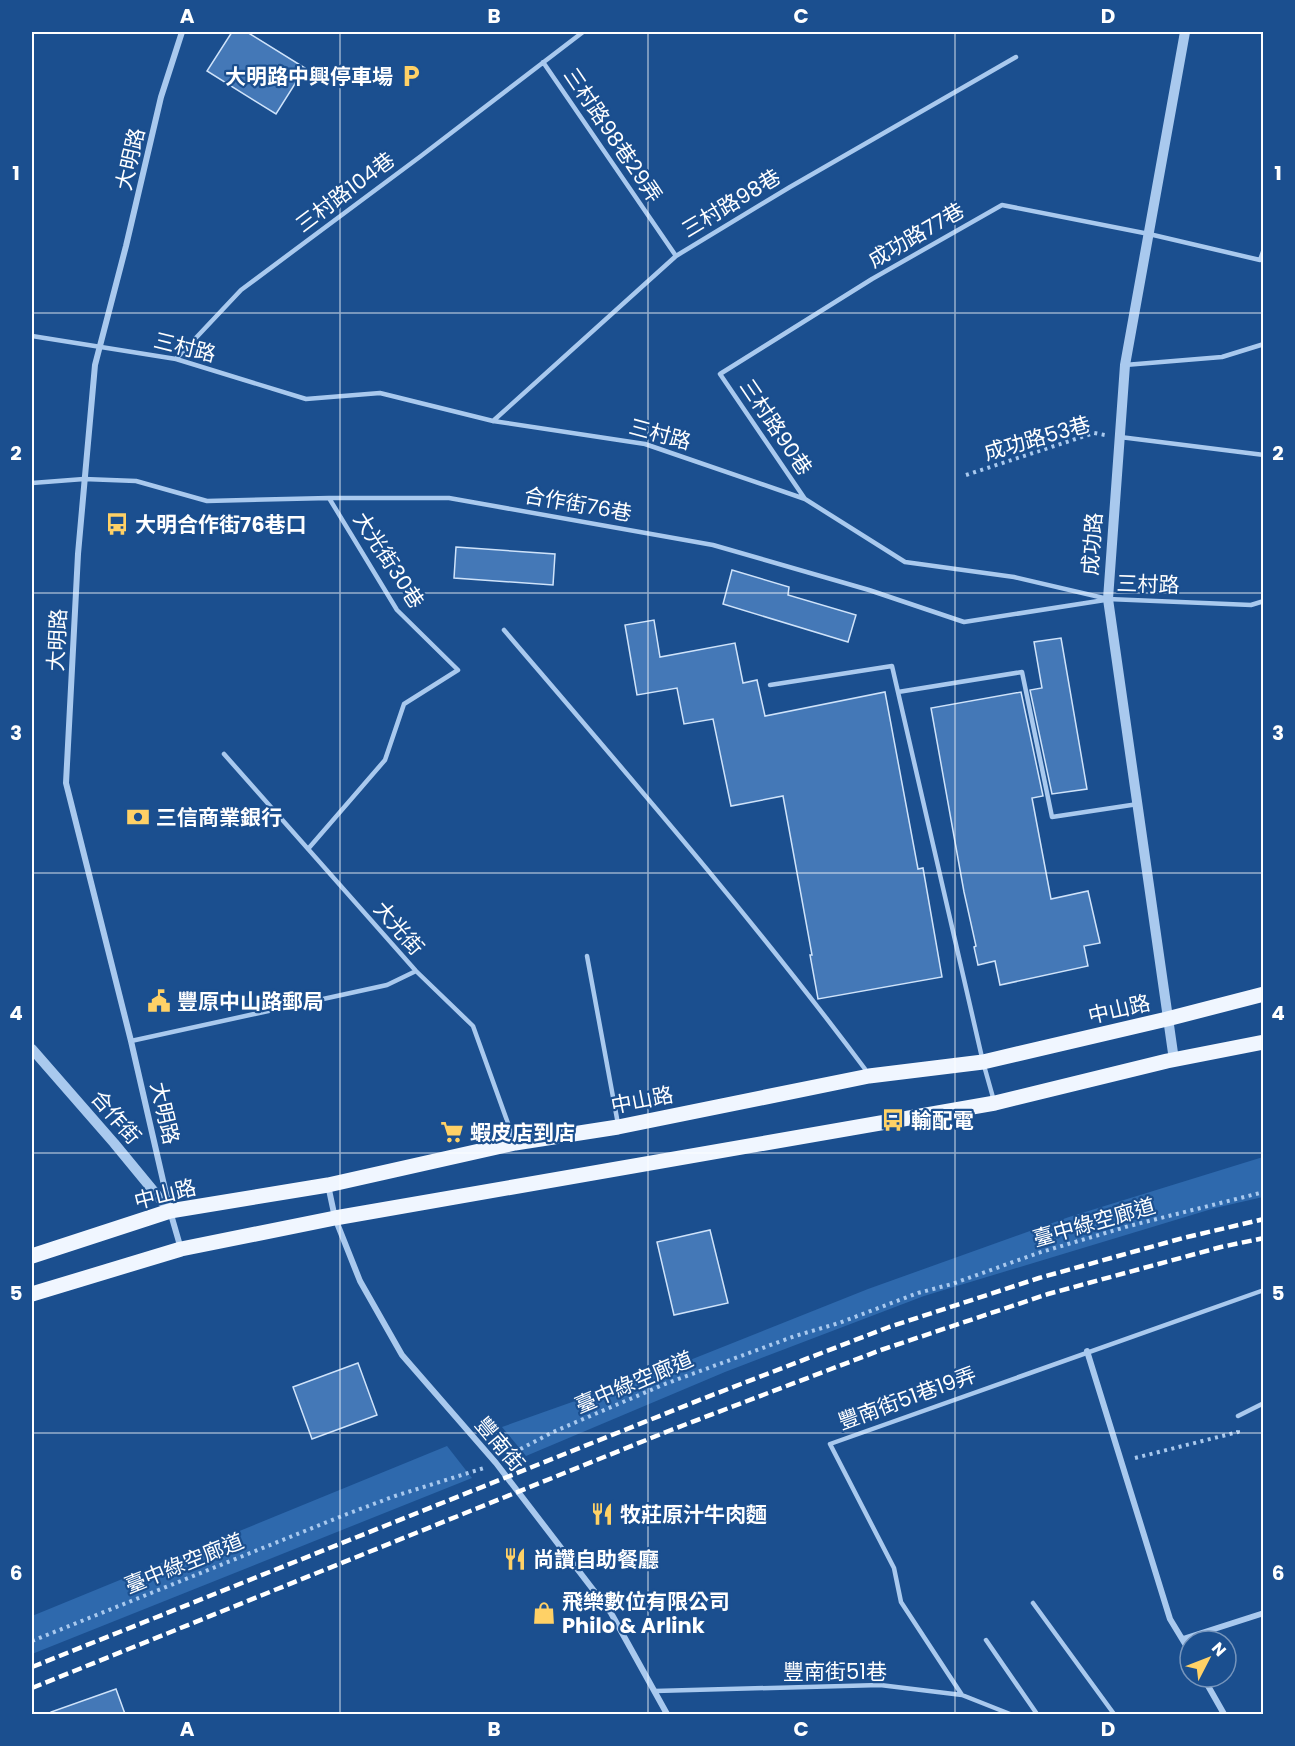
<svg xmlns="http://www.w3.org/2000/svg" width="1295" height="1746" font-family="Poppins,'Noto Sans TC',sans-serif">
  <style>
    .green { fill: #2e69ad }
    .building { fill: #4478b7; stroke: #cfe3fa; stroke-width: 1.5 }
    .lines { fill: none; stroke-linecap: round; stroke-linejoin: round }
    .path { stroke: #a9c9ee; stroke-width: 4; stroke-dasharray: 3 4.5; stroke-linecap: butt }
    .service { stroke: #a9c9ee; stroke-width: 4.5 }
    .minor { stroke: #a9c9ee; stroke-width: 6 }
    .tertiary { stroke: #a9c9ee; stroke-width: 10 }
    .primary { stroke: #f0f6ff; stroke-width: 15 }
    .rail { stroke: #fff; stroke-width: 4.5; stroke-dasharray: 10 4.5; stroke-linecap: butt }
    .grid { fill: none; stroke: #fff; stroke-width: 1.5; stroke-opacity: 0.55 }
    .labels { text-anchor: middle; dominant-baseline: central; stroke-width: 4.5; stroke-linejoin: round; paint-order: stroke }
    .poi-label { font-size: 21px; font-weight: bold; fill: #fff; stroke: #1b4f8f; text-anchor: start }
    .street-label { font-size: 21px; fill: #fff; stroke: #1b4f8f }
    .neatline { fill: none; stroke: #fff; stroke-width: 2 }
    .grid-label { font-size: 20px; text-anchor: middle; font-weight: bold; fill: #fff }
  </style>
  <rect width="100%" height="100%" fill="#1b4f8f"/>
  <!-- green -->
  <path class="green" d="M 1263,1157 L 1263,1197 L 1215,1208 L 924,1296 L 725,1372 L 526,1456 L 502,1427 L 685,1362 L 868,1289 L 1069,1217 Z
    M 447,1446 L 472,1478 L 32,1654 L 32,1616 Z"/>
  <!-- building -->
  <path class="building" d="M 232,32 L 247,32 L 305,68 L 276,114 L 207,71 Z
    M 456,547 L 555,554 L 553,585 L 454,578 Z
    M 732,570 L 789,587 L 788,595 L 856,615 L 848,642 L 723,604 Z
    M 654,620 L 660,657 L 735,643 L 743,683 L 757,680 L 765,716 L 885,692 L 918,869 L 923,868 L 942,977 L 818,999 L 810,955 L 812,955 L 783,796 L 731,806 L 713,719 L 684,724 L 677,688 L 637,695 L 625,625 Z
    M 1061,638 L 1087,789 L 1052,794 L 1030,690 L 1042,688 L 1034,642 Z
    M 1021,692 L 1043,796 L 1032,798 L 1051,899 L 1088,891 L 1100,943 L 1084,946 L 1088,966 L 1000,985 L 995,961 L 978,965 L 974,947 L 976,946 L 964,892 L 931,708 Z
    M 710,1230 L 728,1303 L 674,1315 L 657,1242 Z
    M 358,1363 L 377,1415 L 312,1439 L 293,1387 Z
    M 116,1689 L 125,1714 L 51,1714 L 51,1712 Z"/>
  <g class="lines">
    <!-- path -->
    <path class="path" d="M 966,475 L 1094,433 L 1105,435
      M 507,1456 L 553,1432 L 665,1384 L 795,1336 L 839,1323 L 918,1293 L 952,1284 L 1038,1253 L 1129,1226 L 1264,1192
      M 1135,1458 L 1238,1432 L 1238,1426
      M 32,1641 L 347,1514 L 395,1496 L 484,1468"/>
    <!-- service -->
    <path class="service" d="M 543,62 L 676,256
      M 32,336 L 176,359 L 306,399 L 380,393 L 493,421 L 645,444 L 805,499 L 905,562 L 1014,577 L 1108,599 L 1251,605 L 1264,601
      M 176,359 L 241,290 L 421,156 L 583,32
      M 1125,365 L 1222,357 L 1264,344
      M 493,421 L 676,256 L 790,187 L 1016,57
      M 1120,437 L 1264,455
      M 32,483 L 84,479 L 136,481 L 207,501 L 329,498 L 449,498 L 713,545 L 869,590 L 964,622 L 1105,600
      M 805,499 L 720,374 L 872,279 L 1002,205 L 1149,234 L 1260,260 L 1264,249
      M 504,630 C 628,775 754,920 868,1073
      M 770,685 L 892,666 L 983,1062 L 994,1101
      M 898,692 L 1022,672 L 1052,817 L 1138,804
      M 224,754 L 416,971 L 473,1026 L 514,1140
      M 308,849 L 385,760 L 404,704 L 458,670 L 397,610 L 329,498
      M 587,956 L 618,1124
      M 131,1041 L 387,985 L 416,971
      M 1238,1416 L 1264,1403
      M 1033,1603 L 1114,1714
      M 986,1640 L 1037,1714
      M 655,1691 L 880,1685 L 962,1695 L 1010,1714
      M 962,1695 L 901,1602 L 894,1568 L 830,1444 L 1264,1290"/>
    <!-- minor -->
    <path class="minor" d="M 328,1185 L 335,1218 L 360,1281 L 402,1355 L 496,1463 L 611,1613 L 667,1714
      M 181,1249 L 170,1211 L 131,1041 L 66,783 L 78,554 L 95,365 L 126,246 L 161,97 L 182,32
      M 1087,1351 L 1170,1619 L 1190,1652
      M 1183,1639 L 1264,1613
      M 1203,1677 L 1224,1714"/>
    <!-- tertiary -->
    <path class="tertiary" d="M 32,1049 L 114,1143 L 170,1211
      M 1174,1060 L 1108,599 L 1125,365 L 1185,32"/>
    <!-- primary -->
    <path class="primary" d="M 32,1256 L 170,1211 L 328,1185 L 515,1143 L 618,1127 L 869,1076 L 983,1062 L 1167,1019 L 1264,994
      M 32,1294 L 181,1249 L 335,1218 L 995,1103 L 1167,1061 L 1264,1042"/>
    <!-- rail -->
    <path class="rail" d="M 32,1667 L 702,1399 L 889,1327 L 1039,1278 L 1183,1238 L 1264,1219
      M 32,1688 L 671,1430 L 881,1350 L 1048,1294 L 1221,1247 L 1264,1238"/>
  </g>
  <!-- grid -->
  <path class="grid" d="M 340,32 L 340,1714M 648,32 L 648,1714M 955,32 L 955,1714M 32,313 L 1264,313M 32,593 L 1264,593M 32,873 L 1264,873M 32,1153 L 1264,1153M 32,1433 L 1264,1433"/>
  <!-- icons -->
  <defs>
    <g id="parking-bare" transform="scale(1.8)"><path d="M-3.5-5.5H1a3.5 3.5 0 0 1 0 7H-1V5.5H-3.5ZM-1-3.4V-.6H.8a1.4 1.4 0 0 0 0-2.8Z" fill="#ffd166" stroke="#1b4f8f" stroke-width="2.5" paint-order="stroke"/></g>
    <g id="bus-bare" transform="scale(1.8)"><path d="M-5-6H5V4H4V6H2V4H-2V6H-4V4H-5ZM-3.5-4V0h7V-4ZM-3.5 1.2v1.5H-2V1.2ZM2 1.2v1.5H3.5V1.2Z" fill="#ffd166" stroke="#1b4f8f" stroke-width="2.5" paint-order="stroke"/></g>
    <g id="bank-bare" transform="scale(1.8)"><path d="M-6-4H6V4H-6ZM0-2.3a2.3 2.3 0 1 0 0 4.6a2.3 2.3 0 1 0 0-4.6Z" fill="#ffd166" stroke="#1b4f8f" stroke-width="2.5" paint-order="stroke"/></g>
    <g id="civic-bare" transform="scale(1.8)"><path d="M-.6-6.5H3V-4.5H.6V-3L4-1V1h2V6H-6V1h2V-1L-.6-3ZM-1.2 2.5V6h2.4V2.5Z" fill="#ffd166" stroke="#1b4f8f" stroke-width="2.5" paint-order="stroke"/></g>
    <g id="supermarket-bare" transform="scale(1.8)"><path d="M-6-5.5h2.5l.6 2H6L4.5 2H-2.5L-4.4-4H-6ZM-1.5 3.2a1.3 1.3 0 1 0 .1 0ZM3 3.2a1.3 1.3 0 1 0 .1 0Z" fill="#ffd166" stroke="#1b4f8f" stroke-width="2.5" paint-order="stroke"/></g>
    <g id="restaurant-bare" transform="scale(1.8)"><path d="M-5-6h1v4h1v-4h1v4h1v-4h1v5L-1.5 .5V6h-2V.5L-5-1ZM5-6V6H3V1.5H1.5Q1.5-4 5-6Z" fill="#ffd166" stroke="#1b4f8f" stroke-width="2.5" paint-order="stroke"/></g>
    <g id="shop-bare" transform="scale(1.8)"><path d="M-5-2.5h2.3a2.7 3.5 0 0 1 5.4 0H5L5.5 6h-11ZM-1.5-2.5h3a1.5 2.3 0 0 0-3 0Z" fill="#ffd166" stroke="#1b4f8f" stroke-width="2.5" paint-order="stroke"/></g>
  </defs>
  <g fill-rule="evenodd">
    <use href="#parking-bare" x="411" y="76"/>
    <use href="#bus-bare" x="117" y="524"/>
    <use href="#bank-bare" x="138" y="817"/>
    <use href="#civic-bare" x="159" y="1001"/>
    <use href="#bus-bare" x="893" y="1120"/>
    <use href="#supermarket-bare" x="452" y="1132"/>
    <use href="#restaurant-bare" x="602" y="1514"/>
    <use href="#restaurant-bare" x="515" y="1559"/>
    <use href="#shop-bare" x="544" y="1613"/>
  </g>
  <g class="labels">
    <!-- poi labels -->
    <g class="poi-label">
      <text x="393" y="76" text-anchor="end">大明路中興停車場</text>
      <text x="135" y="524">大明合作街76巷口</text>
      <text x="156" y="817">三信商業銀行</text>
      <text x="177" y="1001">豐原中山路郵局</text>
      <text x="911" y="1120">輸配電</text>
      <text x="470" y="1132">蝦皮店到店</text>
      <text x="620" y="1514">牧莊原汁牛肉麵</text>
      <text x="533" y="1559">尚讚自助餐廳</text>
      <text x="562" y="1601">飛樂數位有限公司<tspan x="562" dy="24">Philo &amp; Arlink</tspan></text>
    </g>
    <!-- street labels -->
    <g class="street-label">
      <text transform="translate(613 135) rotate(56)">三村路98巷29弄</text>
      <text transform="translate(130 159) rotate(-77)">大明路</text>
      <text transform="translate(345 192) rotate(-37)">三村路104巷</text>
      <text transform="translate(731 203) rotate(-31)">三村路98巷</text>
      <text transform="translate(916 235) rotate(-30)">成功路77巷</text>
      <text transform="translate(185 347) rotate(14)">三村路</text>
      <text transform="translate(776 427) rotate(56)">三村路90巷</text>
      <text transform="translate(660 434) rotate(15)">三村路</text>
      <text transform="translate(1037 438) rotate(-16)">成功路53巷</text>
      <text transform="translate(578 504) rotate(10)">合作街76巷</text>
      <text transform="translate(1092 544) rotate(-86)">成功路</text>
      <text transform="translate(389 560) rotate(57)">大光街30巷</text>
      <text transform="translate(1148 584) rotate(2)">三村路</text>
      <text transform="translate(57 640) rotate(-87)">大明路</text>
      <text transform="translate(399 928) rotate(49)">大光街</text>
      <text transform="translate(1119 1009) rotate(-13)">中山路</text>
      <text transform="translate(642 1100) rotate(-11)">中山路</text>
      <text transform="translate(165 1113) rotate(77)">大明路</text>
      <text transform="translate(116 1117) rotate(49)">合作街</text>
      <text transform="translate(165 1194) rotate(-14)">中山路</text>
      <text transform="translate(1094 1222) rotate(-16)">臺中綠空廊道</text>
      <text transform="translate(634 1382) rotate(-23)">臺中綠空廊道</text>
      <text transform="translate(907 1398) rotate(-20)">豐南街51巷19弄</text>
      <text transform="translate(500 1444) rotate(50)">豐南街</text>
      <text transform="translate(184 1563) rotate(-22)">臺中綠空廊道</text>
      <text x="835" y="1671">豐南街51巷</text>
    </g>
  </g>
  <!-- border -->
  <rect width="1295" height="1746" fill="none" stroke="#1b4f8f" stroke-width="66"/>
  <!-- north arrow -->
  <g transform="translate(1208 1659) rotate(48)"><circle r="28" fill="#1b4f8f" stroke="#7695bc" stroke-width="1.5"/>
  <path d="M0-4.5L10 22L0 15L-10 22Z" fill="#ffd166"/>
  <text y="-9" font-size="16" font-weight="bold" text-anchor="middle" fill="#ffffff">N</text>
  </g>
  <rect x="33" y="33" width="1229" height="1680" class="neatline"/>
  <g class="grid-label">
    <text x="187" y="23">A</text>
    <text x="494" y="23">B</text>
    <text x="801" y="23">C</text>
    <text x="1108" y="23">D</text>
    <text x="16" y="180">1</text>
    <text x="1278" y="180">1</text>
    <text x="16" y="460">2</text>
    <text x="1278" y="460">2</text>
    <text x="16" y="740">3</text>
    <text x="1278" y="740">3</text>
    <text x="16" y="1020">4</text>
    <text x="1278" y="1020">4</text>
    <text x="16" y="1300">5</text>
    <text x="1278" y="1300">5</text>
    <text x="16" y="1580">6</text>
    <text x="1278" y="1580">6</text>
    <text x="187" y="1736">A</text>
    <text x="494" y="1736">B</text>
    <text x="801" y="1736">C</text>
    <text x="1108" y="1736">D</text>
  </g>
</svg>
